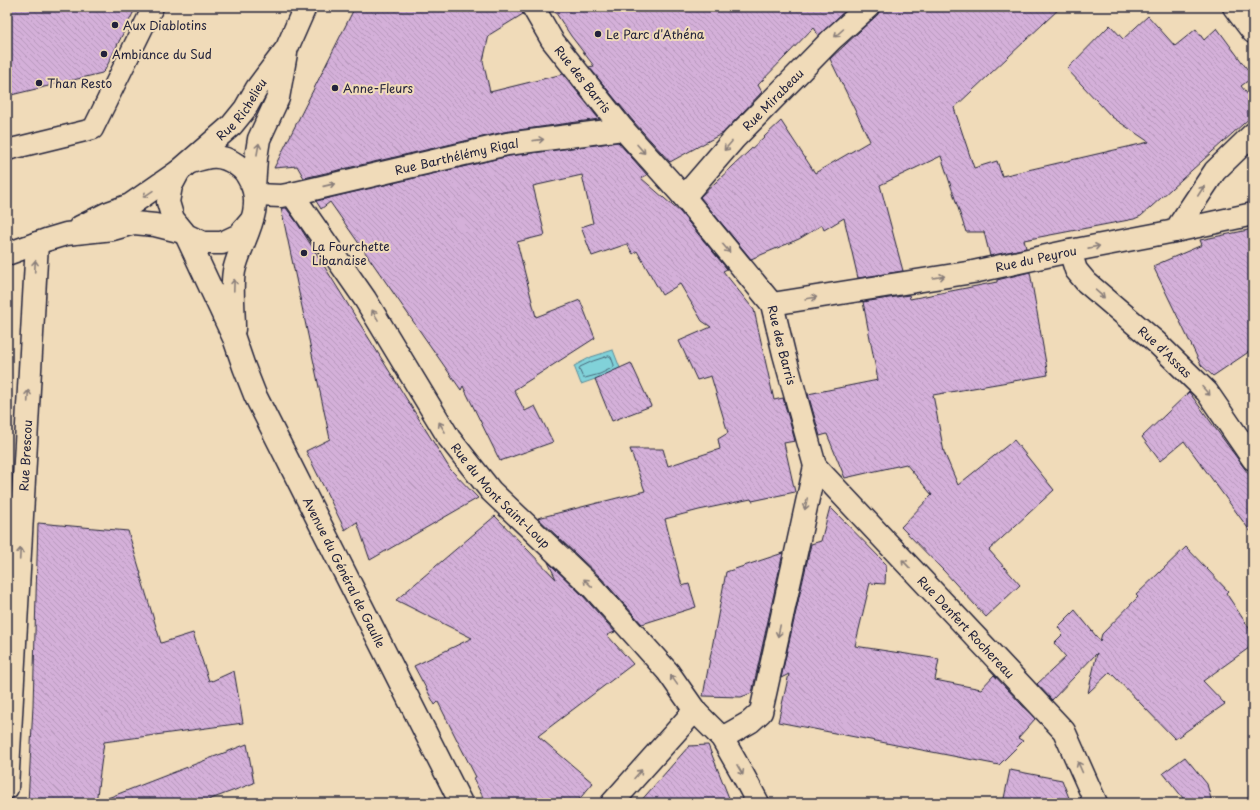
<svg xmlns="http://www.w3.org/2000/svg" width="1260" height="810" font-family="'Playpen Sans',sans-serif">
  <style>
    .water { fill: #81d2d9; stroke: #5b8c9a }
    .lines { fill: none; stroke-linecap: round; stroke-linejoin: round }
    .shore { stroke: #48687a; stroke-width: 1 }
    .building { fill: url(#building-back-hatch); stroke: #22223b }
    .pedestrian-casing { stroke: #22223b; stroke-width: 23 }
    .minor-casing { stroke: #22223b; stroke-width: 25 }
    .secondary-casing { stroke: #22223b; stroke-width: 25 }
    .pedestrian { stroke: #f0dbb9; stroke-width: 20 }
    .minor { stroke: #f0dbb9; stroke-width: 22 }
    .secondary { stroke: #f0dbb9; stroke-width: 22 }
    .oneway { stroke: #897e7a }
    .poi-dot { fill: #22223b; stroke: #f0dbb9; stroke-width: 1.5 }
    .labels { text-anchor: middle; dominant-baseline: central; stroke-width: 4; stroke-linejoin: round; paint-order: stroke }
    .poi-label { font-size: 12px; fill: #22223b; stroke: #f0dbb9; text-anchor: start }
    .street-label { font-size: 12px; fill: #22223b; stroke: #f0dbb9 }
  </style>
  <defs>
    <pattern id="building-back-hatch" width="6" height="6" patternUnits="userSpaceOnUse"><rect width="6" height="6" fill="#d4b0d9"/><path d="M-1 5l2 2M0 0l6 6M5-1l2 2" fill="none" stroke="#b697bb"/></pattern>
  </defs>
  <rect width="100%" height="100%" fill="#f0dbb9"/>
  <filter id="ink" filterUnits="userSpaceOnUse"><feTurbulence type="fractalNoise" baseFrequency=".025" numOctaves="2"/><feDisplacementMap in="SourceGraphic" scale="8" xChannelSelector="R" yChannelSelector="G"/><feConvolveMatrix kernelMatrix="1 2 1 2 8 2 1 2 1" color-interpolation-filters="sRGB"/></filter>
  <g filter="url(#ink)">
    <!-- water -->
    <path class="water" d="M 613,350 L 620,368 L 601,377 L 581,384 L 574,366 L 591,357 Z"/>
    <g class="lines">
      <!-- shore -->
      <path class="shore" d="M 609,356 L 611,357 L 614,365 L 614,367 L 600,374 L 585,378 L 583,378 L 579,369 L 580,367 L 593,361 Z"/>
    </g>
    <!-- building -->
    <path class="building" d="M 7,7 L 136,7 L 105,70 L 102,73 L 7,96 Z
      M 355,7 L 521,7 L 523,14 L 489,35 L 483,61 L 490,92 L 563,74 L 599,119 L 504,132 L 304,178 L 297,166 L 274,168 Z
      M 552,7 L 849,7 L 818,36 L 814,27 L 758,85 L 762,92 L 723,133 L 670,162 L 633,121 L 589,67 L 594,66 L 571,36 Z
      M 880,7 L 1061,7 L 954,108 L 974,168 L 997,161 L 1002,176 L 1149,142 L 1112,117 L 1067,69 L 1110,25 L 1123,39 L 1148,16 L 1175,46 L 1196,29 L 1204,40 L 1217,28 L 1253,77 L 1241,86 L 1253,101 L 1253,115 L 1141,216 L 1134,219 L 1024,240 L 1026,248 L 990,256 L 984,232 L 966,232 L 941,156 L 880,185 L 903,271 L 858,278 L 844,218 L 824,230 L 822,225 L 799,239 L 751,259 L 700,197 L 781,121 L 815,173 L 870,141 L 830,59 L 876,16 L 880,11 Z
      M 618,142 L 647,175 L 641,178 L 680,212 L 727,269 L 723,271 L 754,310 L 774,400 L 783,398 L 795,441 L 784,443 L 795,492 L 752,501 L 751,499 L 699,510 L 665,519 L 682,586 L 689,584 L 696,607 L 642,624 L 601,578 L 538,518 L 645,491 L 630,449 L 663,449 L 668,466 L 720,449 L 718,439 L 728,433 L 711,376 L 697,380 L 679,341 L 711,327 L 702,321 L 680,284 L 662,295 L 637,251 L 633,254 L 627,244 L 592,256 L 581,227 L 593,223 L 582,175 L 533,186 L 545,235 L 517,242 L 536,317 L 580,300 L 595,338 L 514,390 L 525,411 L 535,406 L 553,442 L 500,461 L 463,386 L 461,390 L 330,202 L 321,209 L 316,201 L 509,156 Z
      M 281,208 L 286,208 L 298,224 L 450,469 L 478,498 L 370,560 L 357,522 L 345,530 L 306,451 L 330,439 Z
      M 1253,229 L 1253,349 L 1213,376 L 1201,365 L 1153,266 L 1202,245 L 1200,240 Z
      M 1030,272 L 1048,375 L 933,395 L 944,452 L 958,485 L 1014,440 L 1054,490 L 989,550 L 1020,585 L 986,617 L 944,571 L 901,527 L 932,495 L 906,464 L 845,478 L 827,434 L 820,436 L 808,394 L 878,380 L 863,302 L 909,295 L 910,299 L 997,282 L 997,280 Z
      M 631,363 L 651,406 L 612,421 L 595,379 Z
      M 1189,392 L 1253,480 L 1253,535 L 1184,441 L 1160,461 L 1142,437 Z
      M 830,507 L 886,564 L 885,584 L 870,583 L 855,646 L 939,659 L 935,680 L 981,689 L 994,675 L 1035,719 L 1018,738 L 1023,741 L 999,765 L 778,722 L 789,674 L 781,678 L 811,544 L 821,541 Z
      M 495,516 L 556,579 L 548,562 L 583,596 L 615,632 L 607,635 L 633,664 L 538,736 L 593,783 L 576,803 L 486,803 L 473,778 L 476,777 L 456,738 L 438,702 L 435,705 L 414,666 L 472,638 L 396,600 Z
      M 38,523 L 128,531 L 141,574 L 140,574 L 161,643 L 193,633 L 209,681 L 211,680 L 212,681 L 234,671 L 243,723 L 104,742 L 96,803 L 28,803 L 33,706 Z
      M 1186,547 L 1228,591 L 1226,593 L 1253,634 L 1253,645 L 1203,681 L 1225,704 L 1175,739 L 1110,672 L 1088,693 L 1097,653 L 1052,700 L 1037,684 L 1066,657 L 1054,643 L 1063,634 L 1058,627 L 1075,610 L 1100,641 L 1102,634 L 1138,597 L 1136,595 Z
      M 783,553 L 752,693 L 741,697 L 703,696 L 726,572 Z
      M 247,744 L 254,783 L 200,803 L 100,803 L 100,801 Z
      M 708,745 L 731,803 L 639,803 L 689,746 Z
      M 1185,757 L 1207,784 L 1212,803 L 1187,803 L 1163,773 Z
      M 1010,770 L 1062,780 L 1071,803 L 1003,803 Z"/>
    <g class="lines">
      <!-- pedestrian casing -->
      <g class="pedestrian-casing">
        <path id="pedestrian" d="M 7,150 L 93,129 L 153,7"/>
      </g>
      <!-- minor casing -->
      <g class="minor-casing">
        <g id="minor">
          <path id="s1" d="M 533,7 L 552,40 L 623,129 L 684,197 L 772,304 L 784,354 L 815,466 L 761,712 L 750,722 L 722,738"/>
          <path d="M 1234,7 L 1253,32"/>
          <path id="s2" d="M 292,194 L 507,144 L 623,129"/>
          <path id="s3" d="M 256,195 L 281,196 L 292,194 L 365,299 L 449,438 L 491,491 L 592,587 L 668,672 L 696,712 L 722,738 L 742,773 L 758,803"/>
          <path id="s4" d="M 684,197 L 734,139 L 831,40 L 868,7"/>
          <path d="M 80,227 L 108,213 L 130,205 L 179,171"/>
          <path d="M 1175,231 L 1253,214"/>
          <path id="s5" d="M 1070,251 L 1076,270 L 1086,282 L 1156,342 L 1207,392 L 1253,459"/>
          <path d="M 7,254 L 46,240 L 66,234 L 113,229 L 134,223 L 155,225 L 183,232"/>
          <path id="s6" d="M 772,304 L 973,272 L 1070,251 L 1175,231 L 1215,171 L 1253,134"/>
          <path id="s7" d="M 815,466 L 1064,731 L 1096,803"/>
          <path id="s8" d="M 7,788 L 37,243"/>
          <path d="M 612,803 L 689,717 L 696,712"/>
        </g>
      </g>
      <!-- secondary casing -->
      <g class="secondary-casing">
        <g id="secondary">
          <path d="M 191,162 C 209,156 220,153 237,165 C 244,170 246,173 250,181 C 266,210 240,242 234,271 C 231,289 234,310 234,329"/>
          <path d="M 254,188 L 256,158 L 259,139 L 278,98 L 286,53"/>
          <path id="s9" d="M 251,221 L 239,235 L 222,243 L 203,243 L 186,235 L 173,219 L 168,202 L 171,186 L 179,171 L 232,125 L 245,109 L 257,88 L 287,48 L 305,7"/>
          <path id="s10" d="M 186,235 L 234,338 L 244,367 L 255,395 L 461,803"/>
        </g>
      </g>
      <!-- pedestrian -->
      <use href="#pedestrian" class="pedestrian"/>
      <!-- minor -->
      <use href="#minor" class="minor"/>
      <!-- secondary -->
      <use href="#secondary" class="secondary"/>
    </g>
    <!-- one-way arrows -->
    <defs><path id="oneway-shaft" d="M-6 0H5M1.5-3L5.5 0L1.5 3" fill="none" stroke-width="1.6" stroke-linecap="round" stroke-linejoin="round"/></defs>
    <g class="oneway">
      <use href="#oneway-shaft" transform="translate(839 33) rotate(138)"/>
      <use href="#oneway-shaft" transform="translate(538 140) rotate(-7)"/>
      <use href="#oneway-shaft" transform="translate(728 146) rotate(131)"/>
      <use href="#oneway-shaft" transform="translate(258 149) rotate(-80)"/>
      <use href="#oneway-shaft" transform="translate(641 149) rotate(49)"/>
      <use href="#oneway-shaft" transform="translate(329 185) rotate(-13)"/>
      <use href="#oneway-shaft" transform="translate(1201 191) rotate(-57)"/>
      <use href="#oneway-shaft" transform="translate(148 194) rotate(146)"/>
      <use href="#oneway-shaft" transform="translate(1094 247) rotate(-11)"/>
      <use href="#oneway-shaft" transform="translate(726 248) rotate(50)"/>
      <use href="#oneway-shaft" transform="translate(35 266) rotate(-87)"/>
      <use href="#oneway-shaft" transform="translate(939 277) rotate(-9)"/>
      <use href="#oneway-shaft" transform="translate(234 285) rotate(-88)"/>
      <use href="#oneway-shaft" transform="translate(1100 294) rotate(41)"/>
      <use href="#oneway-shaft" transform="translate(811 298) rotate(-9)"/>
      <use href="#oneway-shaft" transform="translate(375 315) rotate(-121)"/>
      <use href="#oneway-shaft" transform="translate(1206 391) rotate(48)"/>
      <use href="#oneway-shaft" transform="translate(28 396) rotate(-87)"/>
      <use href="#oneway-shaft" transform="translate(442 427) rotate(-121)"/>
      <use href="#oneway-shaft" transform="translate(806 504) rotate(102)"/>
      <use href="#oneway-shaft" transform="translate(20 554) rotate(-87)"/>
      <use href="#oneway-shaft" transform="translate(906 564) rotate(-133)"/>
      <use href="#oneway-shaft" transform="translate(588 583) rotate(-136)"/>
      <use href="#oneway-shaft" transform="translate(779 631) rotate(102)"/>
      <use href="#oneway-shaft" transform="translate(674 680) rotate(-125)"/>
      <use href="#oneway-shaft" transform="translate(1080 767) rotate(-114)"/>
      <use href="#oneway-shaft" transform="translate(740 770) rotate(60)"/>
      <use href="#oneway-shaft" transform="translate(638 774) rotate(-48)"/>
    </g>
  </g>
  <!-- markers -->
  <g class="poi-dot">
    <circle cx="115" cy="25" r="4"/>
    <circle cx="598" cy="34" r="4"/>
    <circle cx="104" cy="54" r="4"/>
    <circle cx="39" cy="83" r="4"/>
    <circle cx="335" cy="88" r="4"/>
    <circle cx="304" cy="253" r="4"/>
  </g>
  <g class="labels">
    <!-- poi labels -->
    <g class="poi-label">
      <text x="123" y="25">Aux Diablotins</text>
      <text x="606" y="34">Le Parc d'Athéna</text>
      <text x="112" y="54">Ambiance du Sud</text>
      <text x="47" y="83">Than Resto</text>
      <text x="343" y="88">Anne-Fleurs</text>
      <text x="312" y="246">La Fourchette<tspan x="312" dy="14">Libanaise</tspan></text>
    </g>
    <!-- street labels -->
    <g class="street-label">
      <text stroke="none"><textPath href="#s1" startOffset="88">Rue des Barris</textPath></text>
      <text stroke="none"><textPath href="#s4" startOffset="132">Rue Mirabeau</textPath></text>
      <text stroke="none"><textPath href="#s9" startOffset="235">Rue Richelieu</textPath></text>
      <text stroke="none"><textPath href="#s2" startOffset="169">Rue Barthélémy Rigal</textPath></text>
      <text stroke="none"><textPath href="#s6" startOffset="268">Rue du Peyrou</textPath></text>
      <text stroke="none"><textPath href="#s1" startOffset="424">Rue des Barris</textPath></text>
      <text stroke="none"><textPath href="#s5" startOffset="141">Rue d'Assas</textPath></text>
      <text stroke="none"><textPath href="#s8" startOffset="333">Rue Brescou</textPath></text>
      <text stroke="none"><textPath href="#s3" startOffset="404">Rue du Mont Saint-Loup</textPath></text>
      <text stroke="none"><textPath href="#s10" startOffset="373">Avenue du Général de Gaulle</textPath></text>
      <text stroke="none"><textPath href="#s7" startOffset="221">Rue Denfert Rochereau</textPath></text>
    </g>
  </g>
  <!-- margin -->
  <rect width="1260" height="810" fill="none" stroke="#f0dbb9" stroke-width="24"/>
  <rect x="12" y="12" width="1236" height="786" fill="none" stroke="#22223b" stroke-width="1.5" filter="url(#ink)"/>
</svg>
